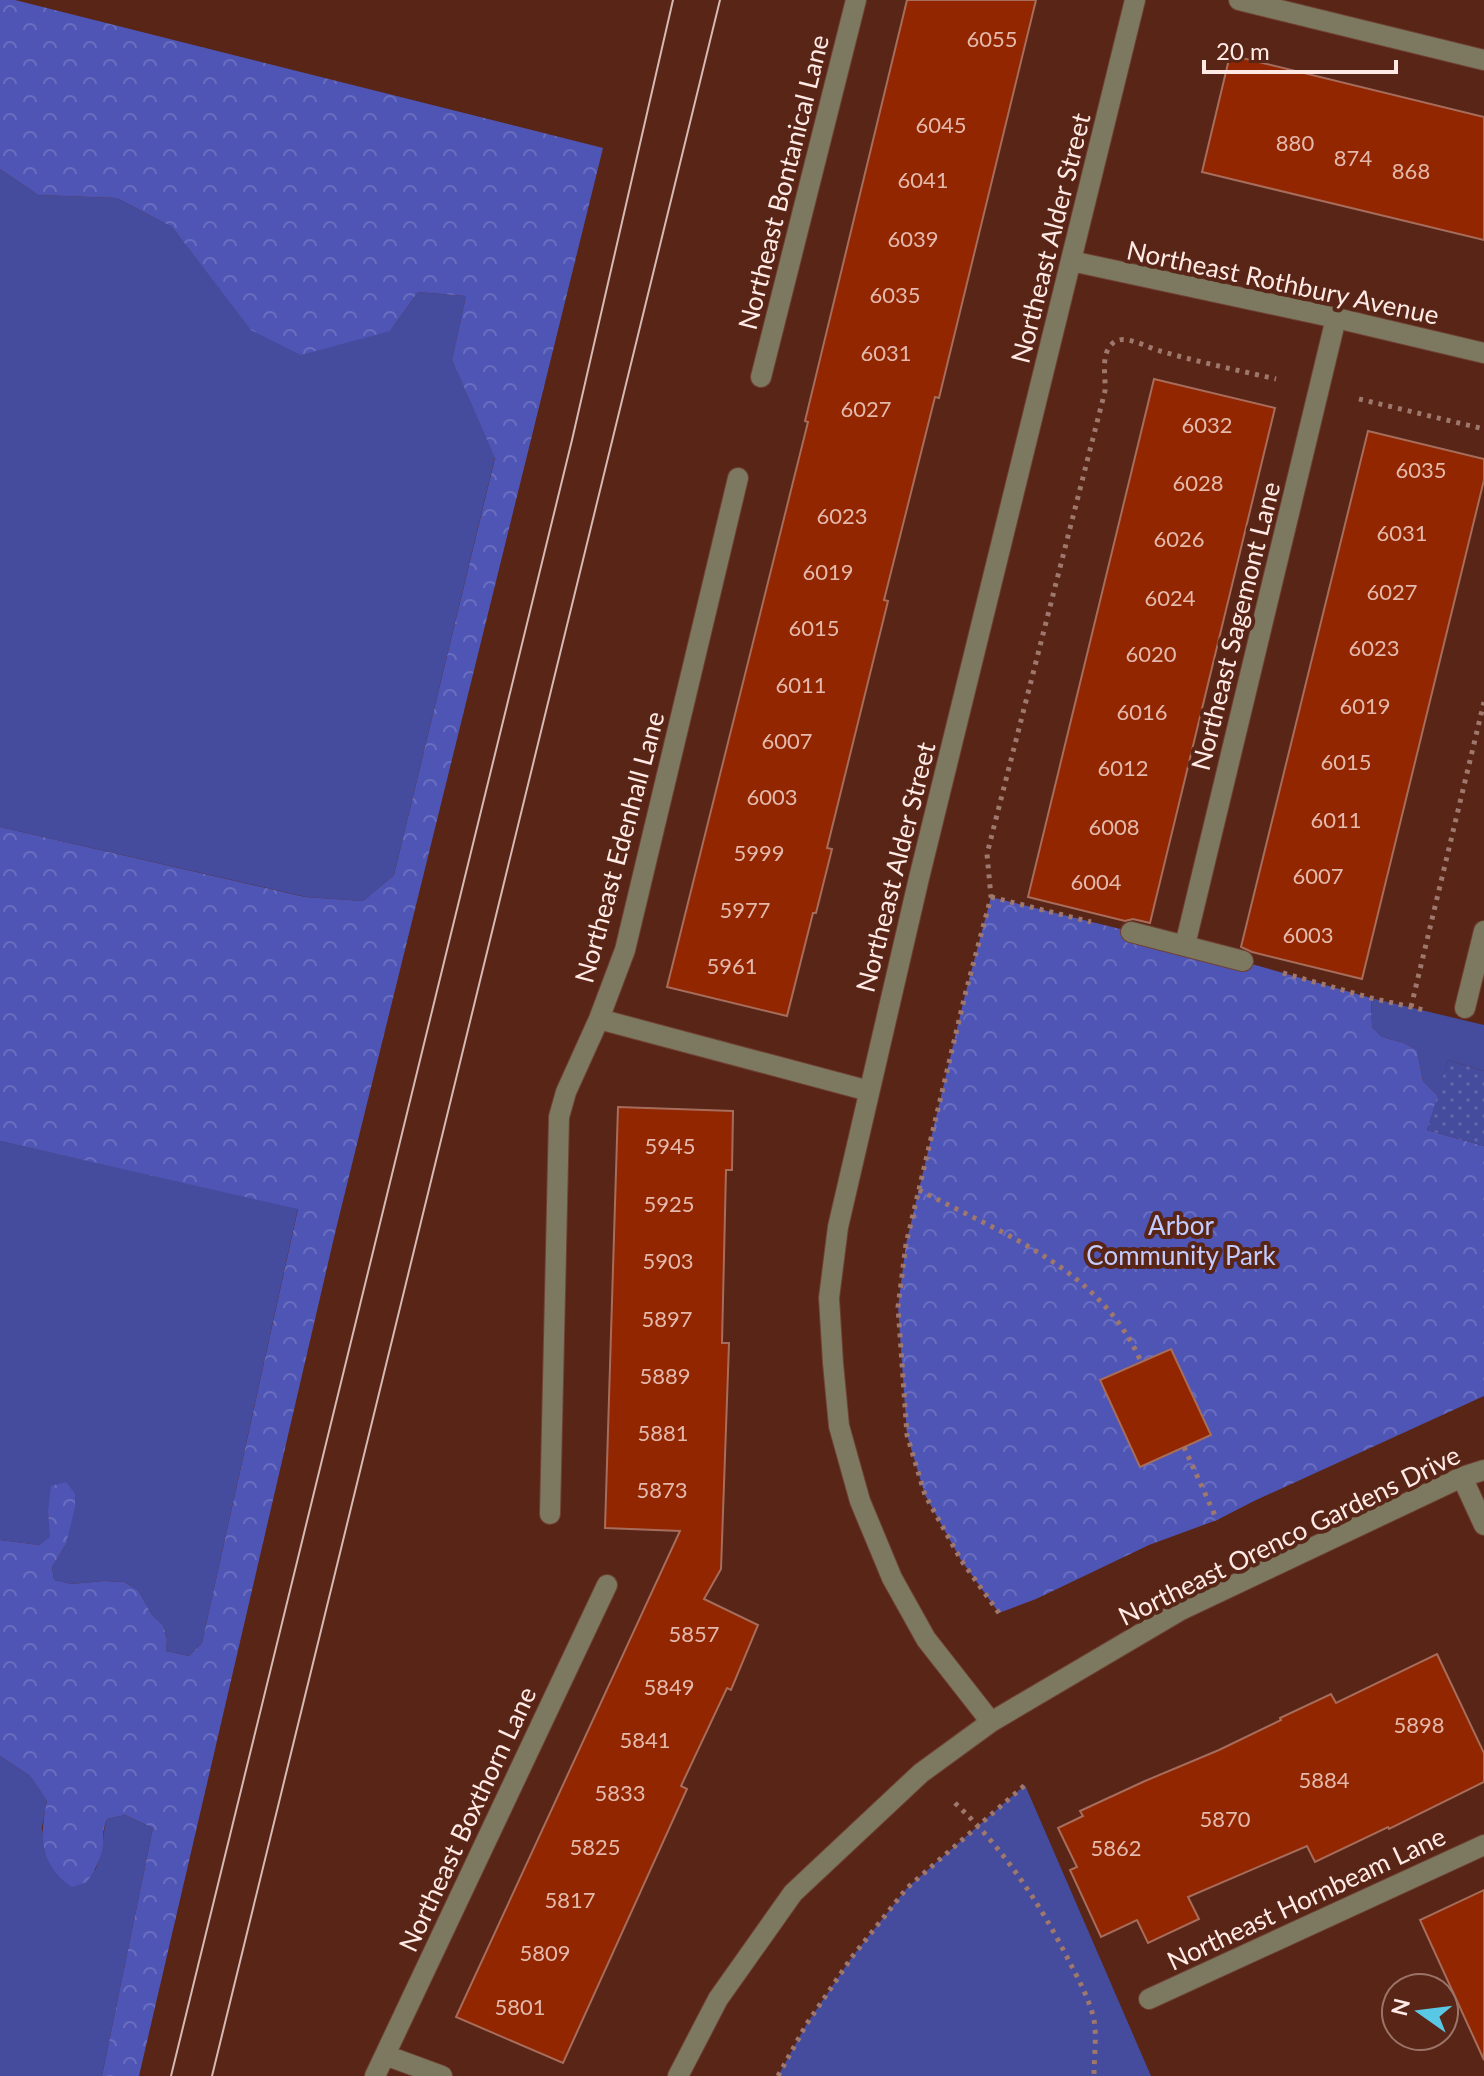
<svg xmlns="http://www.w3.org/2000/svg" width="1484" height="2076" font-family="Lato,sans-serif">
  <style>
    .grass { fill: #454b9d }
    .forest { fill: url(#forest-crowns) }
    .park { fill: url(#park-dots) }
    .building { fill: #912600; stroke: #a76d5c; stroke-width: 2 }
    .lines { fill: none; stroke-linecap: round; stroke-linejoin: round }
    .minor-casing { stroke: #6f4134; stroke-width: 22 }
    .path { stroke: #9e776d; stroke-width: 5; stroke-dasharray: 4 6; stroke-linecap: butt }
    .minor { stroke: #7d7860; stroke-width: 20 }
    .tram { stroke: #d6b9b2; stroke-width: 2 }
    .labels { text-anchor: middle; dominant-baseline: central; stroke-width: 8; stroke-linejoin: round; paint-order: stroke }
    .number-label { font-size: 22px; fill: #e4b9ac }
    .street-label { font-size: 26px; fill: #ffeae5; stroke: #582517 }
    .park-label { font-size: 26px; fill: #c3ccff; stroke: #582517 }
  </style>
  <defs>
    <pattern id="forest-crowns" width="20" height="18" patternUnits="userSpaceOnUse" patternTransform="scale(2)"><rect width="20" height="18" fill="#4f55b5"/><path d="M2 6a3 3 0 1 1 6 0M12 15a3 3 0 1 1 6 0" fill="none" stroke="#696ebf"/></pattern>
    <pattern id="park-dots" width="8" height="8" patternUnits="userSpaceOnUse" patternTransform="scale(2)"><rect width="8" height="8" fill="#454b9d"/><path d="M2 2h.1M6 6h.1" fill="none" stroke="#6165aa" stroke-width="1.8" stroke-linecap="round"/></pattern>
  </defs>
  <rect width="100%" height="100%" fill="#582517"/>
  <!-- grass -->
  <path class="grass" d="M 0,169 L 38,195 L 117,198 L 172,227 L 251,329 L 390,331 L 418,292 L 466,296 L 452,360 L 495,457 L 394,875 L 363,901 L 306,897 L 0,827 Z
    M 1371,998 L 1484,1025 L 1484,1071 L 1448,1060 L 1438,1096 L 1423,1081 L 1417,1050 L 1404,1043 L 1382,1037 L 1372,1027 Z
    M 0,1141 L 298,1208 L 202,1643 L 189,1656 L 166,1651 L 167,1638 L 163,1625 L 152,1615 L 138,1590 L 124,1582 L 104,1581 L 71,1584 L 54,1580 L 52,1567 L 66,1544 L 48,1512 L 51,1537 L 39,1545 L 0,1540 Z
    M 0,1756 L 30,1776 L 47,1801 L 42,1827 L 45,1852 L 95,1870 C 98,1863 101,1856 102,1848 C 104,1837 103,1830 107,1819 L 125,1815 L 153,1828 L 102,2076 L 0,2076 Z
    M 1025,1785 L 1151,2076 L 778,2076 L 806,2025 L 852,1957 L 907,1888 Z"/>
  <!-- forest -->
  <path class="forest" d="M 0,0 L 15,0 L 603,148 L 336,1229 L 139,2076 L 102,2076 L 153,1828 L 125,1815 L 107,1819 C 102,1832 104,1832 103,1845 C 102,1858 94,1871 87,1882 L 72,1887 C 40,1865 39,1837 47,1801 L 30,1776 L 0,1756 L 0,1540 L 39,1545 L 50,1537 L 48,1512 L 51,1486 L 66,1482 L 75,1494 L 75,1507 L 66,1544 L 52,1567 L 54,1580 L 71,1584 L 104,1581 L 124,1582 L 138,1590 L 152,1615 L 163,1625 L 167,1639 L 166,1651 L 189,1656 L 202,1643 L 298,1209 L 0,1141 L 0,827 L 305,897 L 363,901 L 394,875 L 495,458 L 452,360 L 466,296 L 418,292 L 390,331 L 301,355 L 251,330 L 172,227 L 117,198 L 38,195 L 0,169 Z
    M 991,897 L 1185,945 L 1371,998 L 1372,1027 L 1382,1037 L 1404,1043 L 1417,1050 L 1423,1081 L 1438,1096 L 1427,1130 L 1484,1146 L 1484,1396 L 1254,1501 L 1217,1520 L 1149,1545 L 1036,1599 L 999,1613 L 961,1560 L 925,1495 L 907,1435 L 898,1307 L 906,1244 L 965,995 Z"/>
  <!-- park -->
  <path class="park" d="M 1448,1060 L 1484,1071 L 1484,1146 L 1427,1130 Z"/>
  <!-- building -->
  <path class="building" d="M 907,0 L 1036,0 L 939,398 L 935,397 L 884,600 L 888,601 L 827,848 L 832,849 L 816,913 L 813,913 L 787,1016 L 667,987 L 808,422 L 805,421 Z
    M 1230,55 L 1484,117 L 1484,240 L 1202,172 Z
    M 1154,379 L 1275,408 L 1150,923 L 1133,919 L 1125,921 L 1028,897 Z
    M 1368,431 L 1484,459 L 1484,480 L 1362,979 L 1252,952 L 1241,947 Z
    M 618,1107 L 733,1111 L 732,1170 L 726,1170 L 722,1343 L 729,1343 L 721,1569 L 704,1599 L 758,1625 L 731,1690 L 727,1688 L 681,1786 L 687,1789 L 563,2063 L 456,2017 L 680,1531 L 605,1528 Z
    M 1171,1349 L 1211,1435 L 1140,1467 L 1100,1380 Z
    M 1437,1654 L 1484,1753 L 1484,1782 L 1389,1829 L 1388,1827 L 1315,1862 L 1307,1846 L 1188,1897 L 1199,1919 L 1148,1943 L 1137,1920 L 1101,1937 L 1070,1870 L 1077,1867 L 1058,1828 L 1083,1816 L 1080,1811 L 1145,1781 L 1219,1750 L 1281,1720 L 1280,1718 L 1331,1694 L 1336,1703 Z
    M 1484,1890 L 1484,2060 L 1420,1920 Z"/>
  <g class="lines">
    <!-- minor casing -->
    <g class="minor-casing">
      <path id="minor" d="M 1239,0 L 1484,60
        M 1071,261 L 1336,318 L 1484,353
        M 761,377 L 856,0
        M 1131,932 L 1243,961
        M 1185,945 L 1336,318
        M 1465,1008 L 1484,931
        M 599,1019 L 869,1091
        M 1462,1477 L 1484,1525
        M 550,1514 L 559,1117 L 566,1092 L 599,1019 L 625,950 L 738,478
        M 991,1722 L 926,1639 L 892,1578 L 860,1501 L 839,1426 L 833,1363 L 829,1298 L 838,1227 L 919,878 L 1135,0
        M 1149,1999 L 1484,1845
        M 385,2055 L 442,2076
        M 375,2076 L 607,1585
        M 678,2076 L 718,1999 L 793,1893 L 921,1773 L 991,1722 L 1181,1610 L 1462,1477 L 1484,1470"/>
    </g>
    <!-- path -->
    <path class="path" d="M 1359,399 L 1484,429
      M 991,897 L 1091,922
      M 1283,973 L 1371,998 L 1424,1010
      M 1411,1007 L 1484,702
      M 919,1190 C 1003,1234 1101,1269 1141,1362
      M 1184,1447 L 1217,1520
      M 999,1613 L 961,1560 L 925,1495 L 907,1435 L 898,1307 L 906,1244 L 965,995 L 991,897 L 987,854 L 1105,391 C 1106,376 1100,354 1113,343 C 1124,333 1148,348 1160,351 C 1198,362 1237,370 1276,379
      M 955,1803 C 1004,1849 1040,1903 1070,1963 C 1079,1980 1090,2001 1094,2020 C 1097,2037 1094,2058 1094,2076
      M 778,2076 L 806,2025 L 852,1957 L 907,1888 L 1025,1785"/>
    <!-- minor -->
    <use href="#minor" class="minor"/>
    <!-- tram -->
    <path class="tram" d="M 171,2076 L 572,440 L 673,0
      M 212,2076 L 720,0"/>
  </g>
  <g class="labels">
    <!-- number labels -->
    <g class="number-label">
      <text x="992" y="38">6055</text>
      <text x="941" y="124">6045</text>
      <text x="1295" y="142">880</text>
      <text x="1353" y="157">874</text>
      <text x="1411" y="170">868</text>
      <text x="923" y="179">6041</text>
      <text x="913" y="238">6039</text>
      <text x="895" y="294">6035</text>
      <text x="886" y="352">6031</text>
      <text x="866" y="408">6027</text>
      <text x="1207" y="424">6032</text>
      <text x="1421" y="469">6035</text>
      <text x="1198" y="482">6028</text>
      <text x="842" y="515">6023</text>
      <text x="1402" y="532">6031</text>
      <text x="1179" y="538">6026</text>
      <text x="828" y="571">6019</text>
      <text x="1392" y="591">6027</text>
      <text x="1170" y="597">6024</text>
      <text x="814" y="627">6015</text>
      <text x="1374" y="647">6023</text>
      <text x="1151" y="653">6020</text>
      <text x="801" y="684">6011</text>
      <text x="1365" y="705">6019</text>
      <text x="1142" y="711">6016</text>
      <text x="787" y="740">6007</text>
      <text x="1346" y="761">6015</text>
      <text x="1123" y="767">6012</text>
      <text x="772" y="796">6003</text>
      <text x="1336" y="819">6011</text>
      <text x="1114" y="826">6008</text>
      <text x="759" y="852">5999</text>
      <text x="1318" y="875">6007</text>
      <text x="1096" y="881">6004</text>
      <text x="745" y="909">5977</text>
      <text x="1308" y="934">6003</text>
      <text x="732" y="965">5961</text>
      <text x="670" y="1145">5945</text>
      <text x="669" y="1203">5925</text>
      <text x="668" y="1260">5903</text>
      <text x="667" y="1318">5897</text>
      <text x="665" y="1375">5889</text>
      <text x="663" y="1432">5881</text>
      <text x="662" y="1489">5873</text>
      <text x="694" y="1633">5857</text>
      <text x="669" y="1686">5849</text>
      <text x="1419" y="1724">5898</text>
      <text x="645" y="1739">5841</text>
      <text x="1324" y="1779">5884</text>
      <text x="620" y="1792">5833</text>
      <text x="1225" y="1818">5870</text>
      <text x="595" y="1846">5825</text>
      <text x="1116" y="1847">5862</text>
      <text x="570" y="1899">5817</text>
      <text x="545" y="1952">5809</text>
      <text x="520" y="2006">5801</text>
    </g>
    <!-- street labels -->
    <g class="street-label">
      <text transform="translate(783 182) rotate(-76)">Northeast Bontanical Lane</text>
      <text transform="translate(1050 238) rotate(-76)">Northeast Alder Street</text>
      <text transform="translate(1283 282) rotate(12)">Northeast Rothbury Avenue</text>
      <text transform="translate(1235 626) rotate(-76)">Northeast Sagemont Lane</text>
      <text transform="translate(619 847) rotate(-75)">Northeast Edenhall Lane</text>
      <text transform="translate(895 867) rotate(-76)">Northeast Alder Street</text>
      <text transform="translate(1289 1535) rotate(-26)">Northeast Orenco Gardens Drive</text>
      <text transform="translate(467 1819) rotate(-65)">Northeast Boxthorn Lane</text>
      <text transform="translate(1306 1898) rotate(-25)">Northeast Hornbeam Lane</text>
    </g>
    <!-- park labels -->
    <g class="park-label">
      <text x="1181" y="1225">Arbor<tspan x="1181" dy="30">Community Park</tspan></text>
    </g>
  </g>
  <!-- north arrow -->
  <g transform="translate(1420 2012) rotate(284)"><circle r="38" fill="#582517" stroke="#9b7469" stroke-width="2"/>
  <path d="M0-6L14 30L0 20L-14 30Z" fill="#59c8e4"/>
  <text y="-12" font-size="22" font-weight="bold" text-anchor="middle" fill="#ffeae5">N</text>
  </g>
  <!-- scale -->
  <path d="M1204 60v12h192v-12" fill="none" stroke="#ffeae5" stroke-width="4"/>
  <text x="1216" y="60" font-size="24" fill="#ffeae5" stroke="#582517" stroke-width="6" paint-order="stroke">20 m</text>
</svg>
